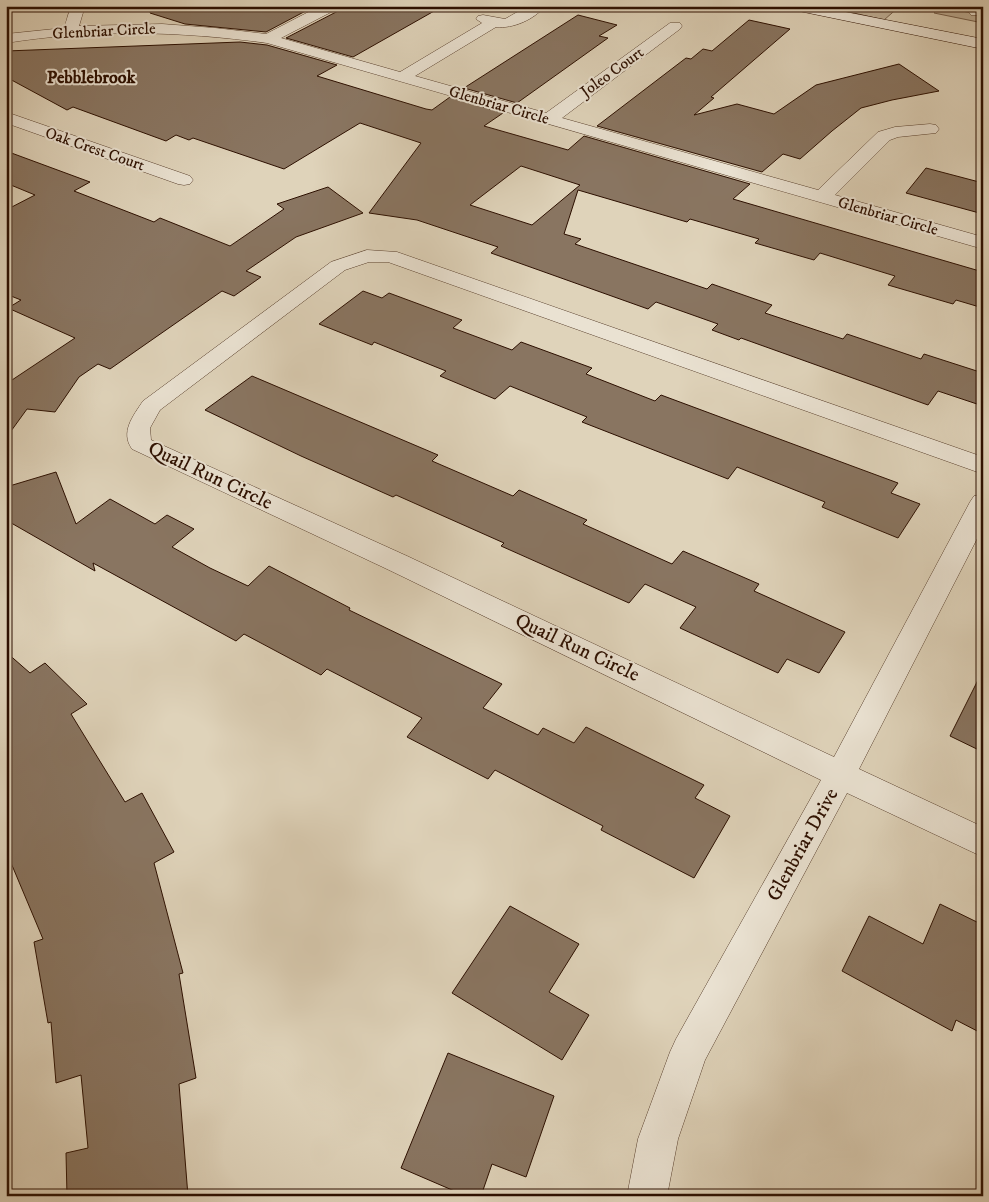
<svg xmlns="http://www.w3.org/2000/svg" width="989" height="1202" font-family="'IM FELL DW Pica',serif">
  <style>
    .green { fill: #c1b29a; stroke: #76604d }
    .building { fill: #897561; stroke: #2c0f00; fill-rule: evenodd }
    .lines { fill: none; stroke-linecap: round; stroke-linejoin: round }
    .minor-casing { stroke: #59402e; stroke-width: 1 }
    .secondary-casing { stroke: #2c0f00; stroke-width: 1 }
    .minor { fill: #eae2d2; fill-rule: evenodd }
    .secondary { fill: #eae2d2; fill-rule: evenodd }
    .labels { text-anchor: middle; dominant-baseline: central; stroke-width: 4; stroke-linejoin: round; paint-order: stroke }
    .far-street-label { font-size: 16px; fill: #2c0f00; stroke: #eae2d2 }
    .far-neighbourhood-label { font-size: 18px; font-weight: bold; fill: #2c0f00; stroke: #eae2d2 }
    .street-label { font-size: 20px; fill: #2c0f00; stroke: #eae2d2 }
  </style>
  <rect width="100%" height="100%" fill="#dfd3ba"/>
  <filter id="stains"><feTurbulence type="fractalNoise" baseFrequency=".004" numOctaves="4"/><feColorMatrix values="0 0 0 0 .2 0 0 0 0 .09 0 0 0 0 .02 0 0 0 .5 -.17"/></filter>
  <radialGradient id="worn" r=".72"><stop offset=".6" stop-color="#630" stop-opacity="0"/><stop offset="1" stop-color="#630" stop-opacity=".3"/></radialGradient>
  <!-- green -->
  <path class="green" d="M 824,6 L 900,6 L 884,20 Z
    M 941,6 L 950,6 L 950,8 L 983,16 L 983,23 L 934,13 Z"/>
  <!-- building -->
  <path class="building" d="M 152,6 L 315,6 L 266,32 L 185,24 L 150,13 Z
    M 341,6 L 443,6 L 353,57 L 286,38 L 338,11 Z
    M 578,15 L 617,25 L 599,36 L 608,38 L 517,103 L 464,88 Z
    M 749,20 L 790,29 L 711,97 L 714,98 L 694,115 L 737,104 L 774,114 L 816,85 L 899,64 L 939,91 L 892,100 L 861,108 L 832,131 L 800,159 L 783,154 L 762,172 L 597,126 L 686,58 L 691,59 L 703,49 L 712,51 Z
    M 240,42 L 267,45 L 337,65 L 317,76 L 426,109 L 432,110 L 450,97 L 503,113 L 484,126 L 568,150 L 584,136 L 750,184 L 733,199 L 983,272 L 983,308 L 956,300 L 953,304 L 888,285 L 895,276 L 820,253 L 814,260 L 755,243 L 759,239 L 690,219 L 687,222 L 578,190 L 564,234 L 581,239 L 575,244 L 707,289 L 712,284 L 772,305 L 765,313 L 843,339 L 847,334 L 921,359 L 924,354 L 983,373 L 983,406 L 938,391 L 928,405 L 741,338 L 739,340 L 712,330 L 718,324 L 656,302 L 648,309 L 491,253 L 498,247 L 417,220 L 369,213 L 421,143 L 360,123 L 284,169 L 193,138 L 189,140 L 176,135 L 166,141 L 73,107 L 67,110 L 6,77 L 6,51 ZM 521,166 L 580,185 L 532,225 L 470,205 Z
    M 6,151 L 90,182 L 74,191 L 154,222 L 160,218 L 230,246 L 284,209 L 277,204 L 328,187 L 363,213 L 296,237 L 246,271 L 261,277 L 234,296 L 222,291 L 110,369 L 98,364 L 79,377 L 55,412 L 27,409 L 6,438 L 6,384 L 75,338 L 8,308 L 21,300 L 6,294 L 6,210 L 35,195 L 6,183 Z
    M 926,168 L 983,183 L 983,214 L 906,193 Z
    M 363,291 L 382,298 L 389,293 L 462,320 L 453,328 L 512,350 L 521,342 L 592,368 L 586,374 L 655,401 L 661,395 L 852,466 L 898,483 L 891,493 L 920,504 L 898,538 L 822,507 L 825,502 L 737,467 L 728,479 L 582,422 L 587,417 L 510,386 L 495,399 L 440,376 L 446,371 L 374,342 L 372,345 L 319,324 Z
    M 252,376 L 438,455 L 432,461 L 513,496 L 519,490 L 587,520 L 583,524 L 672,564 L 683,551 L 759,584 L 754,591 L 845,632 L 819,673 L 787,659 L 778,673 L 680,628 L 696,607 L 645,584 L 629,603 L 501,546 L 504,543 L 396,495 L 393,497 L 301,456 L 205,410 Z
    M 56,472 L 76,524 L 110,499 L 155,524 L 167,515 L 194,529 L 172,547 L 210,568 L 248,586 L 269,566 L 350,608 L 349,610 L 502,684 L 483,708 L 538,735 L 543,728 L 574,743 L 586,727 L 704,785 L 695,798 L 730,816 L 694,878 L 601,830 L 603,826 L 495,770 L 488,779 L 407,737 L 422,718 L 327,669 L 321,675 L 244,634 L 236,641 L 93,563 L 95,571 L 6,520 L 6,487 Z
    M 6,652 L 30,673 L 45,663 L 87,704 L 71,714 L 125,802 L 142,793 L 174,852 L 154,863 L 183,973 L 179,974 L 196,1078 L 179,1084 L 188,1196 L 67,1196 L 66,1153 L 88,1148 L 81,1075 L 56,1083 L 51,1022 L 48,1023 L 34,942 L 43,939 L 6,851 Z
    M 983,670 L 983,752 L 950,736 Z
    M 940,904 L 983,925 L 983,1034 L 956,1020 L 952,1031 L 842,971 L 869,916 L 923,944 Z
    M 510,906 L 579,944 L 549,992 L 589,1015 L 562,1060 L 452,993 Z
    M 448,1053 L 554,1096 L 526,1177 L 492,1164 L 481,1196 L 466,1196 L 401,1168 Z"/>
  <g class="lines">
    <!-- minor casing -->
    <g class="minor-casing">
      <path id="minor" d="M 71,6 L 85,6 L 79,26 L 162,24 L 215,28 L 266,34 L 320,6 L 339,6 L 337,9 L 281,38 L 400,72 L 482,23 L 476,19 L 478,16 L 483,15 L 505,19 L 528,6 L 545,6 C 535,19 513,29 496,27 L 415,76 L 546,113 L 670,23 L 680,23 L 682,26 L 680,29 L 562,118 L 818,190 L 878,132 L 895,127 L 930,124 L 936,125 L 939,129 L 936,133 L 898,137 L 890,140 L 835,195 L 983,237 L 983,249 L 267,43 C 180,31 92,29 6,43 L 6,34 L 64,28 Z
        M 973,6 L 983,6 L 981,15 L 971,15 L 969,12 Z
        M 6,112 L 190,176 L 193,180 L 190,184 L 184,185 L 178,184 L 6,123 Z
        M 367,250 L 397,252 L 983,457 L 983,474 L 388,262 L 369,262 L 345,270 L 160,410 L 150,428 L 151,440 L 407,556 L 834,757 L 970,502 L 974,496 L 983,494 L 983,527 L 859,769 L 983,827 L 983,857 L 847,793 L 705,1060 L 678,1139 L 667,1196 L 627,1196 L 638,1139 L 670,1052 L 676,1039 L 821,780 L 389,570 L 132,449 C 120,432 133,416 143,401 L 331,262 Z"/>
    </g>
    <!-- secondary casing -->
    <g class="secondary-casing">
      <path id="secondary" d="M 787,6 L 815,6 L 983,39 L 983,49 L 794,10 Z"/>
    </g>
    <!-- minor -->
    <use href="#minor" class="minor"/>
    <!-- secondary -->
    <use href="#secondary" class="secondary"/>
  </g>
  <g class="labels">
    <!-- far-street labels -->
    <g class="far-street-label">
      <text transform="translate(104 31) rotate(-3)">Glenbriar Circle</text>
      <text transform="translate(612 72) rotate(-36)">Joleo Court</text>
      <text transform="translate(499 105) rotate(16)">Glenbriar Circle</text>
      <text transform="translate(95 149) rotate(19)">Oak Crest Court</text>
      <text transform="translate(888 216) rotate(16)">Glenbriar Circle</text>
    </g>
    <!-- far-neighbourhood labels -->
    <g class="far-neighbourhood-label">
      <text x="91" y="78">Pebblebrook</text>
    </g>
    <!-- street labels -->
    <g class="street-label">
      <text transform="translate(210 476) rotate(25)">Quail Run Circle</text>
      <text transform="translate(577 648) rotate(25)">Quail Run Circle</text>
      <text transform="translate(803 845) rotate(-61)">Glenbriar Drive</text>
    </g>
  </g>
  <!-- margin -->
  <rect width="989" height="1202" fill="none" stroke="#dfd3ba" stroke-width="25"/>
  <rect x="8" y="8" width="974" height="1187" fill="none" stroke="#2c0f00" stroke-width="2.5"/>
  <rect x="12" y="12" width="964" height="1177" fill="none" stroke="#2c0f00"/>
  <rect width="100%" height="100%" filter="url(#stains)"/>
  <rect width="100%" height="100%" fill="url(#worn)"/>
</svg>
